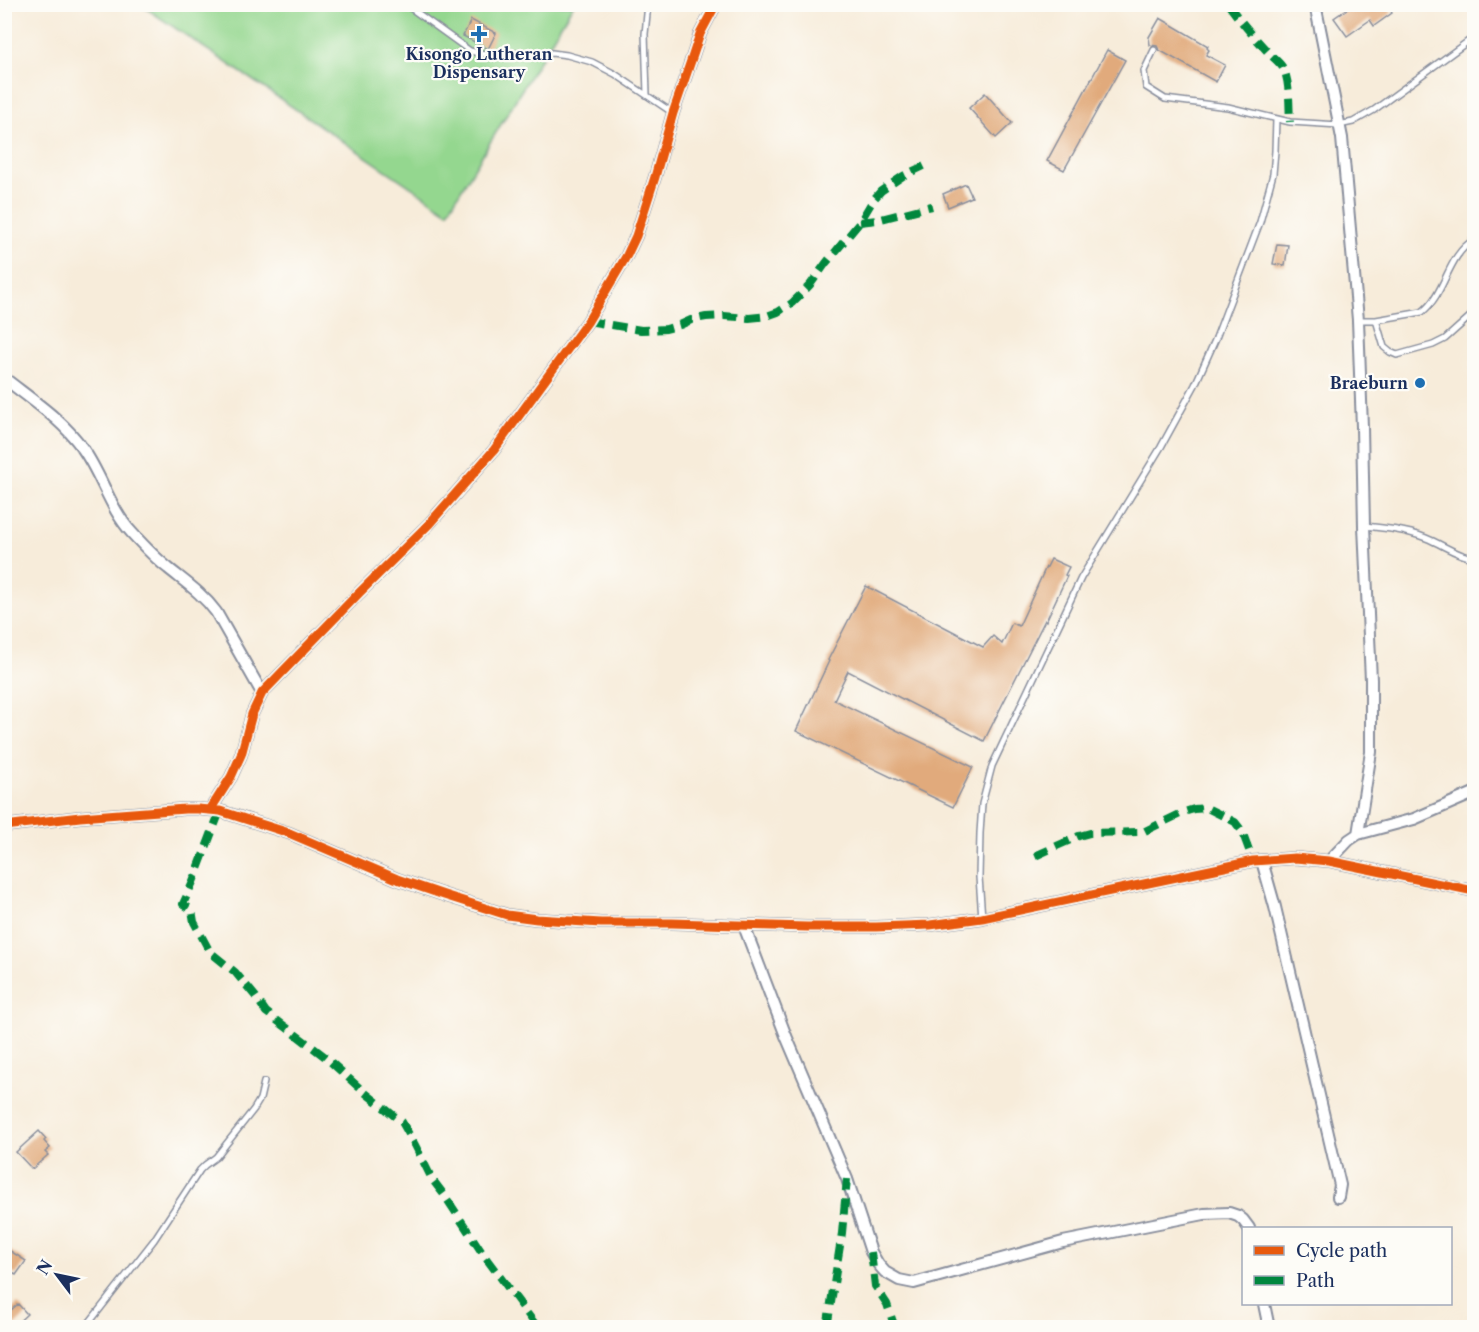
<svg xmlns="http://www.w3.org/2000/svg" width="1479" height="1332" font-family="'Libre Caslon Text',serif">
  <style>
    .green { fill: #94d78f; stroke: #588376; stroke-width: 1.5 }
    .building { fill: #e1aa7b }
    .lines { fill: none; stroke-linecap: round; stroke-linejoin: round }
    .lane-casing { stroke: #898e9c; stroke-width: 8 }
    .street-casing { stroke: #898e9c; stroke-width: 14 }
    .lane { stroke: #fff; stroke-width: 5 }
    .street { stroke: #fff; stroke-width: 10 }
    .quiet { stroke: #00873e; stroke-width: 8; stroke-dasharray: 15 8; stroke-linecap: butt }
    .cycleway-casing { stroke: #fdfcf7; stroke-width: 13 }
    .cycleway { stroke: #e8590c; stroke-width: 9 }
    .poi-dot { fill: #1f6fb2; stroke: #fdfcf7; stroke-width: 2 }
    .labels { text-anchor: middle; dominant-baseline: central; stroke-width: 4.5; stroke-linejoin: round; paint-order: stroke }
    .poi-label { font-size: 16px; font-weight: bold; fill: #1b2f5e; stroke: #fdfcf7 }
  </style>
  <rect width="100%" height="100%" fill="#fdfcf7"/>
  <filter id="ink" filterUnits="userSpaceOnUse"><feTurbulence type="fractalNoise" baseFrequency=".0167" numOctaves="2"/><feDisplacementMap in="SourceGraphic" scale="12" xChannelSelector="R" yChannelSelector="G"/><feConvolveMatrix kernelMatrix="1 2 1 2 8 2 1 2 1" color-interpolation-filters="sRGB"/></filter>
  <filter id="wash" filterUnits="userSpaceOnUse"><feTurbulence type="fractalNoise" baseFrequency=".008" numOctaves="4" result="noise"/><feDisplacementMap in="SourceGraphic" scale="24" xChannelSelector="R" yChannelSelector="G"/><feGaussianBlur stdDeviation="1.35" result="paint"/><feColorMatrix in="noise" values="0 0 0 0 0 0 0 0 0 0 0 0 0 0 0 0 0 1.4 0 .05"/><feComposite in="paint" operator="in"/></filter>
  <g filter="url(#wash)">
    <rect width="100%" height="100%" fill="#f7ecda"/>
    <!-- green -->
    <path class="green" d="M 141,5 L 573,5 L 448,212 Z"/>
    <g id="blocks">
      <!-- building -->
      <path class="building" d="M 1354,4 L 1387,4 L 1392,13 L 1374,26 L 1370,20 L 1347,36 L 1334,18 Z
        M 1160,18 L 1208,46 L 1207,48 L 1209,50 L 1206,55 L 1225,65 L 1216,82 L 1159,50 L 1157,46 L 1150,45 L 1149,37 Z
        M 471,20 L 496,33 L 488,49 L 463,36 Z
        M 1107,50 L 1125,60 L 1064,170 L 1047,161 Z
        M 985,93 L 1012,123 L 996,138 L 969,108 Z
        M 966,184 L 972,197 L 948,207 L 943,194 Z
        M 1277,244 L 1288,245 L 1285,266 L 1273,264 Z
        M 1051,559 L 1069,567 L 1065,575 L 1067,576 L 1046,621 L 1045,620 L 984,741 L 848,671 L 834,700 L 973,767 L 953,807 L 796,731 L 829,661 L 828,660 L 866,586 L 983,647 L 993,636 L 1002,644 L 1012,623 L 1019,626 L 1046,567 L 1047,567 Z
        M 39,1131 L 46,1139 L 44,1141 L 50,1148 L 45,1152 L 48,1155 L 32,1169 L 16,1152 Z
        M 4,1247 L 26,1261 L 16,1275 L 4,1268 Z
        M 18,1304 L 27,1314 L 12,1328 L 7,1328 L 4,1324 L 4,1316 Z"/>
    </g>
  </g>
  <g filter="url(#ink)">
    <use href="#blocks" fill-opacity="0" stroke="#898e9c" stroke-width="1.5"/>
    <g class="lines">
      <!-- lane casing -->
      <g class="lane-casing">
        <path id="lane" d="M 405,4 L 470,51 L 484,54 L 552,53 L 567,55 L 592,62 L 615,74 L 673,113
          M 1154,50 L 1144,71 L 1146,87 L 1165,99 L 1228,107 L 1290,122 L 1339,125 L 1353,122 L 1374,110 L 1474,37
          M 647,94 L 645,34 L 648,4
          M 1358,320 L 1376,320 L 1422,312 C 1446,294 1447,255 1474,240
          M 1376,320 L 1384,347 L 1390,352 L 1397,355 L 1433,345 L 1445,339 L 1474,313
          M 1364,526 C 1385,528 1406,530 1426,538 C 1442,544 1457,556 1474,558
          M 982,918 L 979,877 L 980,833 L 982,804 L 992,766 L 1081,578 L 1161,447 L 1195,385 L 1216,338 L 1260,222 L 1273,174 L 1275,151 L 1276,119
          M 85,1328 L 154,1240 L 200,1170 L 205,1165 L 216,1157 L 254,1109 L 260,1099 L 264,1082"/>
      </g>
      <!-- street casing -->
      <g class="street-casing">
        <path id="street" d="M 1315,4 L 1342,138 L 1358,320 L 1362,427 L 1364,526 L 1371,680 L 1371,752 L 1358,834
          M 4,378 C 32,400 63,420 83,449 C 102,476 110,509 132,533 C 143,545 155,558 168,568 C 185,582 203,594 216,612 L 262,693
          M 210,810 L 231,777 L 241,755 L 252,714 L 262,693 L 359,593 L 429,524 L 494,450 L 588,321 L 627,255 L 636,236 L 655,177 L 673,113 L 693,55 L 700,34 L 716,4
          M 4,826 L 80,817 L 185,809 L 198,809 L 220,811 L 289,833 L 397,879 L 444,895 L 507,915 L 537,919 L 601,923 L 672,923 L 807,927 L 876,927 L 930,925 L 982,918 L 1253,861 L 1295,858 L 1329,861 L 1474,891
          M 1262,861 L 1275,907 L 1340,1185 L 1338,1197
          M 1329,861 L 1349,840 L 1358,834 L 1414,819 L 1474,793
          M 744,926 L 786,1036 L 847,1179 L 871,1252 L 878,1264 L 885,1272 L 899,1280 L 914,1283 L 1063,1242 L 1204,1214 L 1229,1213 L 1238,1216 L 1243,1220 L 1249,1228
          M 1264,1304 L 1269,1328"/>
      </g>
      <!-- lane -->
      <use href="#lane" class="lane"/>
      <!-- street -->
      <use href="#street" class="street"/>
      <!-- quiet -->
      <path class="quiet" d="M 1228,4 C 1240,21 1254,37 1268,52 C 1273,58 1281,63 1284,70 C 1290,83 1289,106 1290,122
        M 860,222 L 877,220 L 932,206
        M 588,321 L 641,330 L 666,329 L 680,325 L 691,320 L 706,317 L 724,316 L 749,318 L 767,316 L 778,312 L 792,303 L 810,285 L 826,263 L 860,222 L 873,200 L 881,191 L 903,176 L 924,166
        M 220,811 L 193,882 L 183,904 L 192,910 L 194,922 L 210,952 L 235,972 L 256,997 L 266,1012 L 324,1056 L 363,1091 L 402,1122 L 415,1145 L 432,1179 L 445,1196 L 483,1254 L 538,1328
        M 1035,856 L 1079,836 L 1090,833 L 1143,832 L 1184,812 L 1194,809 L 1207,808 L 1235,822 L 1242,831 L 1253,861
        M 871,1252 L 875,1286 L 887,1304 L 895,1328
        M 827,1328 L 842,1233 L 847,1179"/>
      <!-- cycleway casing -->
      <g class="cycleway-casing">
        <path id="cycleway" d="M 210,810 L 231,777 L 241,755 L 252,714 L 262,693 L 359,593 L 429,524 L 494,450 L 588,321 L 627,255 L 636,236 L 655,177 L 673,113 L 693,55 L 700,34 L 716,4
          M 4,826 L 80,817 L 185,809 L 198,809 L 220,811 L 289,833 L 397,879 L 444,895 L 507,915 L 537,919 L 601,923 L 672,923 L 807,927 L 876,927 L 930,925 L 982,918 L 1253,861 L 1295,858 L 1329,861 L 1474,891"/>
      </g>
      <!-- cycleway -->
      <use href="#cycleway" class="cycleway"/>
    </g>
  </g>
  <!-- markers -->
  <g class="poi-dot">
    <path d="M476 25h6v6h6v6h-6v6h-6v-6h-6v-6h6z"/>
    <circle cx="1420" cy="383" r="6"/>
  </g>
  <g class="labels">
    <!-- poi labels -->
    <g class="poi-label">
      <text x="479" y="54">Kisongo Lutheran<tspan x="479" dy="18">Dispensary</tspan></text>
      <text x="1408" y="383" text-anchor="end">Braeburn</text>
    </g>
  </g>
  <!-- margin -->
  <rect width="1479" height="1332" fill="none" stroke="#fdfcf7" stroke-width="24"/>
  <!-- legend -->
  <rect x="1242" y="1227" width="210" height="78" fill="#fdfcf7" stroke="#a3aaba" stroke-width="1.5"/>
  <rect x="1254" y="1246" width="30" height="9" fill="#e8590c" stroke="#a3aaba" stroke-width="1.5"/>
  <text x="1296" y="1257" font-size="18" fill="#1b2f5e">Cycle path</text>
  <rect x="1254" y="1276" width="30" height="9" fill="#00873e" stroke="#a3aaba" stroke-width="1.5"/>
  <text x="1296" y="1287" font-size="18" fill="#1b2f5e">Path</text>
  <!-- north arrow -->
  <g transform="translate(57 1275) rotate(302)" stroke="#fdfcf7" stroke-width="4.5" paint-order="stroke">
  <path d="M0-4.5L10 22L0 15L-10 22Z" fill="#1b2f5e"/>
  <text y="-9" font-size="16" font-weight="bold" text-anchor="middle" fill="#1b2f5e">N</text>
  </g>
</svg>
